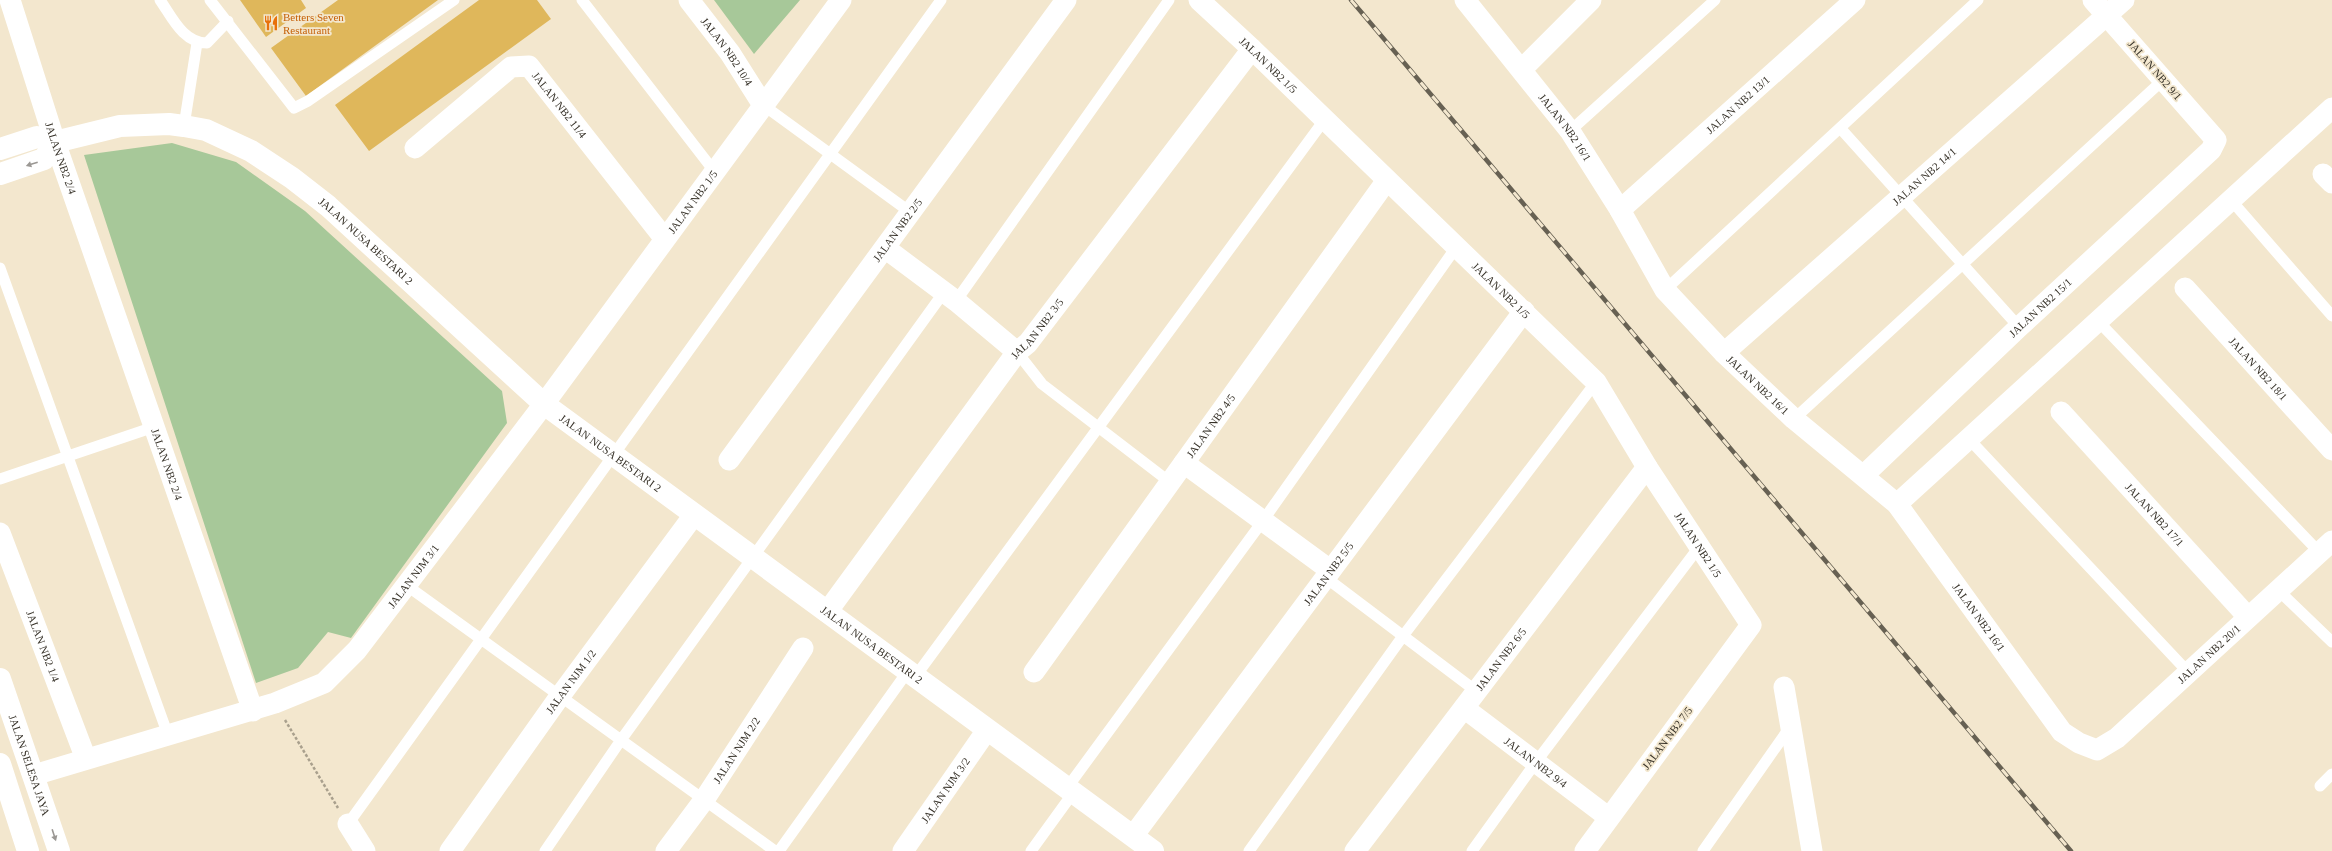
<svg xmlns="http://www.w3.org/2000/svg" width="2332" height="851" font-family="Georgia,serif">
  <style>
    .green { fill: #a7c899 }
    .building { fill: #dfb75b }
    .lines { fill: none; stroke-linecap: round; stroke-linejoin: round }
    .path { stroke: #a9a08d; stroke-width: 2.5; stroke-dasharray: 3 2; stroke-linecap: butt }
    .service { stroke: #fff; stroke-width: 11 }
    .minor { stroke: #fff; stroke-width: 21 }
    .tertiary { stroke: #fff; stroke-width: 22 }
    .secondary { stroke: #fff; stroke-width: 22 }
    .rail-casing { stroke: #676153; stroke-width: 4.5 }
    .rail { stroke: #f3e7ce; stroke-width: 3; stroke-dasharray: 9; stroke-linecap: butt }
    .oneway { fill: #9b9894 }
    .labels { text-anchor: middle; dominant-baseline: central; stroke-width: 3.5; stroke-linejoin: round; paint-order: stroke }
    .food-label { font-size: 11px; fill: #c56008; stroke: #f3e7ce; text-anchor: start }
    .street-label { font-size: 11px; fill: #373229; stroke: #f3e7ce }
  </style>
  <rect width="100%" height="100%" fill="#f3e7ce"/>
  <!-- green -->
  <path class="green" d="M 714,0 L 800,0 L 754,54 Z
    M 172,143 L 236,162 L 305,211 L 502,391 L 507,423 L 351,638 L 328,632 L 298,668 L 256,683 L 84,155 Z"/>
  <!-- building -->
  <path class="building" d="M 240,0 L 301,0 L 306,8 L 266,37 Z
    M 338,0 L 438,0 L 306,96 L 271,48 Z
    M 479,0 L 537,0 L 551,19 L 369,151 L 335,105 Z"/>
  <g class="lines">
    <!-- path -->
    <path class="path" d="M 285,720 L 338,808"/>
    <!-- service -->
    <path class="service" d="M 160,0 C 172,17 183,43 207,43 L 228,21
      M 210,0 L 294,108 L 308,101 L 454,0
      M 582,0 L 714,171
      M 763,105 L 910,212
      M 184,126 L 197,43
      M 1841,129 L 2019,327
      M 1570,131 L 1715,0
      M 2231,200 L 2332,316
      M 0,268 L 168,735
      M 1665,290 L 1978,0
      M 956,301 L 1169,0
      M 2098,321 L 2319,552
      M 1017,352 L 1042,384 L 1171,483
      M 1794,419 L 2163,80
      M 1968,438 L 2188,672
      M 0,479 L 154,427
      M 1325,577 L 1476,691
      M 406,585 L 775,851
      M 2278,590 L 2332,642
      M 915,677 L 1325,119
      M 2320,786 L 2332,774
      M 1067,788 L 1262,522 L 1457,246
      M 348,824 L 941,0
      M 545,851 L 621,740 L 944,292
      M 779,851 L 908,671
      M 1031,851 L 1073,793
      M 1249,851 L 1403,636 L 1596,382
      M 1472,851 L 1536,762 L 1699,547
      M 1703,851 L 1790,727"/>
    <!-- minor -->
    <g class="minor">
      <path id="s1" d="M 10,0 L 55,142 L 253,711"/>
      <path id="s2" d="M 689,0 L 730,53 L 763,105"/>
      <path id="s3" d="M 1199,0 L 1252,49 L 1596,382 L 1647,467 L 1751,625 L 1585,851"/>
      <path id="s4" d="M 1465,0 L 1570,131 L 1620,210 L 1665,290 L 1724,353 L 1794,419 L 1897,504 L 2062,732 L 2079,743 L 2097,750 L 2117,738 L 2332,541"/>
      <path d="M 1522,69 L 1591,0"/>
      <path id="s5" d="M 415,148 L 511,67 L 529,66 L 664,238"/>
      <path d="M 2323,174 L 2332,183"/>
      <path id="s6" d="M 1620,210 L 1855,0"/>
      <path d="M 885,248 L 956,301 L 1017,352"/>
      <path id="s7" d="M 2185,288 L 2332,450"/>
      <path id="s8" d="M 1724,353 L 2124,0"/>
      <path id="s9" d="M 2061,412 L 2248,617"/>
      <path id="s10" d="M 729,460 L 1066,0"/>
      <path d="M 1184,463 L 1330,570"/>
      <path id="s11" d="M 1864,475 L 2019,327 L 2211,150 L 2216,140 L 2093,0"/>
      <path d="M 1897,504 L 2332,108"/>
      <path id="s12" d="M 0,533 L 86,759"/>
      <path id="s13" d="M 827,612 L 1017,352 L 1028,343 L 1252,49"/>
      <path id="s14" d="M 1034,672 L 1387,180"/>
      <path d="M 1784,687 L 1812,851"/>
      <path id="s15" d="M 1464,708 L 1608,817"/>
      <path id="s16" d="M 34,775 L 275,703 L 324,683 L 357,650 L 544,404 L 841,0"/>
      <path d="M 348,824 L 365,851"/>
      <path id="s17" d="M 1133,836 L 1524,311"/>
      <path id="s18" d="M 450,851 L 560,696 L 694,515"/>
      <path id="s19" d="M 666,851 L 704,800 L 803,648"/>
      <path id="s20" d="M 903,851 L 987,730"/>
      <path id="s21" d="M 1355,851 L 1647,467"/>
    </g>
    <!-- tertiary -->
    <g class="tertiary">
      <path id="s22" d="M 0,149 L 37,137 L 55,142 L 120,126 L 169,124 L 184,126 L 206,130 L 251,151 L 292,178 L 328,206 L 544,404 L 1153,851"/>
      <path d="M 0,174 L 44,159 L 55,142"/>
    </g>
    <!-- secondary -->
    <g class="secondary">
      <path id="s23" d="M 0,679 L 59,851"/>
      <path d="M 0,764 L 28,851"/>
    </g>
    <!-- rail casing -->
    <g class="rail-casing">
      <path id="rail" d="M 1351,0 L 2071,851"/>
    </g>
    <!-- rail -->
    <use href="#rail" class="rail"/>
  </g>
  <!-- one-way arrows -->
  <defs><path id="oneway-solid" d="M-6-.8H1V-3.2L6.5 0L1 3.2V.8H-6Z"/></defs>
  <g class="oneway">
    <use href="#oneway-solid" transform="translate(32 164) rotate(162)"/>
    <use href="#oneway-solid" transform="translate(54 835) rotate(72)"/>
  </g>
  <!-- icons -->
  <defs>
    <g id="restaurant-bare" transform="scale(1.2)"><path d="M-5-6h1v4h1v-4h1v4h1v-4h1v5L-1.5 .5V6h-2V.5L-5-1ZM5-6V6H3V1.5H1.5Q1.5-4 5-6Z" fill="#e8710a" stroke="#f3e7ce" stroke-width="2.5" paint-order="stroke"/></g>
  </defs>
  <g fill-rule="evenodd">
    <use href="#restaurant-bare" x="271" y="23"/>
  </g>
  <g class="labels">
    <!-- food labels -->
    <g class="food-label">
      <text x="283" y="17">Betters Seven<tspan x="283" dy="13">Restaurant</tspan></text>
    </g>
    <!-- street labels -->
    <g class="street-label">
      <text stroke="none"><textPath href="#s2" startOffset="64">JALAN NB2 10/4</textPath></text>
      <text stroke="none"><textPath href="#s3" startOffset="95">JALAN NB2 1/5</textPath></text>
      <text transform="translate(2155 70) rotate(49)">JALAN NB2 9/1</text>
      <text stroke="none"><textPath href="#s5" startOffset="193">JALAN NB2 11/4</textPath></text>
      <text stroke="none"><textPath href="#s6" startOffset="158">JALAN NB2 13/1</textPath></text>
      <text stroke="none"><textPath href="#s4" startOffset="162">JALAN NB2 16/1</textPath></text>
      <text stroke="none"><textPath href="#s1" startOffset="166">JALAN NB2 2/4</textPath></text>
      <text stroke="none"><textPath href="#s8" startOffset="267">JALAN NB2 14/1</textPath></text>
      <text stroke="none"><textPath href="#s16" startOffset="911">JALAN NB2 1/5</textPath></text>
      <text stroke="none"><textPath href="#s10" startOffset="285">JALAN NB2 2/5</textPath></text>
      <text stroke="none"><textPath href="#s22" startOffset="407">JALAN NUSA BESTARI 2</textPath></text>
      <text stroke="none"><textPath href="#s3" startOffset="419">JALAN NB2 1/5</textPath></text>
      <text stroke="none"><textPath href="#s11" startOffset="243">JALAN NB2 15/1</textPath></text>
      <text stroke="none"><textPath href="#s13" startOffset="353">JALAN NB2 3/5</textPath></text>
      <text stroke="none"><textPath href="#s7" startOffset="109">JALAN NB2 18/1</textPath></text>
      <text stroke="none"><textPath href="#s4" startOffset="486">JALAN NB2 16/1</textPath></text>
      <text stroke="none"><textPath href="#s14" startOffset="303">JALAN NB2 4/5</textPath></text>
      <text stroke="none"><textPath href="#s22" startOffset="731">JALAN NUSA BESTARI 2</textPath></text>
      <text stroke="none"><textPath href="#s1" startOffset="490">JALAN NB2 2/4</textPath></text>
      <text stroke="none"><textPath href="#s9" startOffset="139">JALAN NB2 17/1</textPath></text>
      <text stroke="none"><textPath href="#s3" startOffset="743">JALAN NB2 1/5</textPath></text>
      <text stroke="none"><textPath href="#s17" startOffset="327">JALAN NB2 5/5</textPath></text>
      <text stroke="none"><textPath href="#s16" startOffset="444">JALAN NJM 3/1</textPath></text>
      <text stroke="none"><textPath href="#s4" startOffset="809">JALAN NB2 16/1</textPath></text>
      <text stroke="none"><textPath href="#s22" startOffset="1055">JALAN NUSA BESTARI 2</textPath></text>
      <text stroke="none"><textPath href="#s12" startOffset="121">JALAN NB2 1/4</textPath></text>
      <text stroke="none"><textPath href="#s4" startOffset="1138">JALAN NB2 20/1</textPath></text>
      <text stroke="none"><textPath href="#s21" startOffset="241">JALAN NB2 6/5</textPath></text>
      <text stroke="none"><textPath href="#s18" startOffset="208">JALAN NJM 1/2</textPath></text>
      <text transform="translate(1667 738) rotate(-53)">JALAN NB2 7/5</text>
      <text stroke="none"><textPath href="#s19" startOffset="123">JALAN NJM 2/2</textPath></text>
      <text stroke="none"><textPath href="#s15" startOffset="90">JALAN NB2 9/4</textPath></text>
      <text stroke="none"><textPath href="#s23" startOffset="91">JALAN SELESA JAYA</textPath></text>
      <text stroke="none"><textPath href="#s20" startOffset="74">JALAN NJM 3/2</textPath></text>
    </g>
  </g>
</svg>
